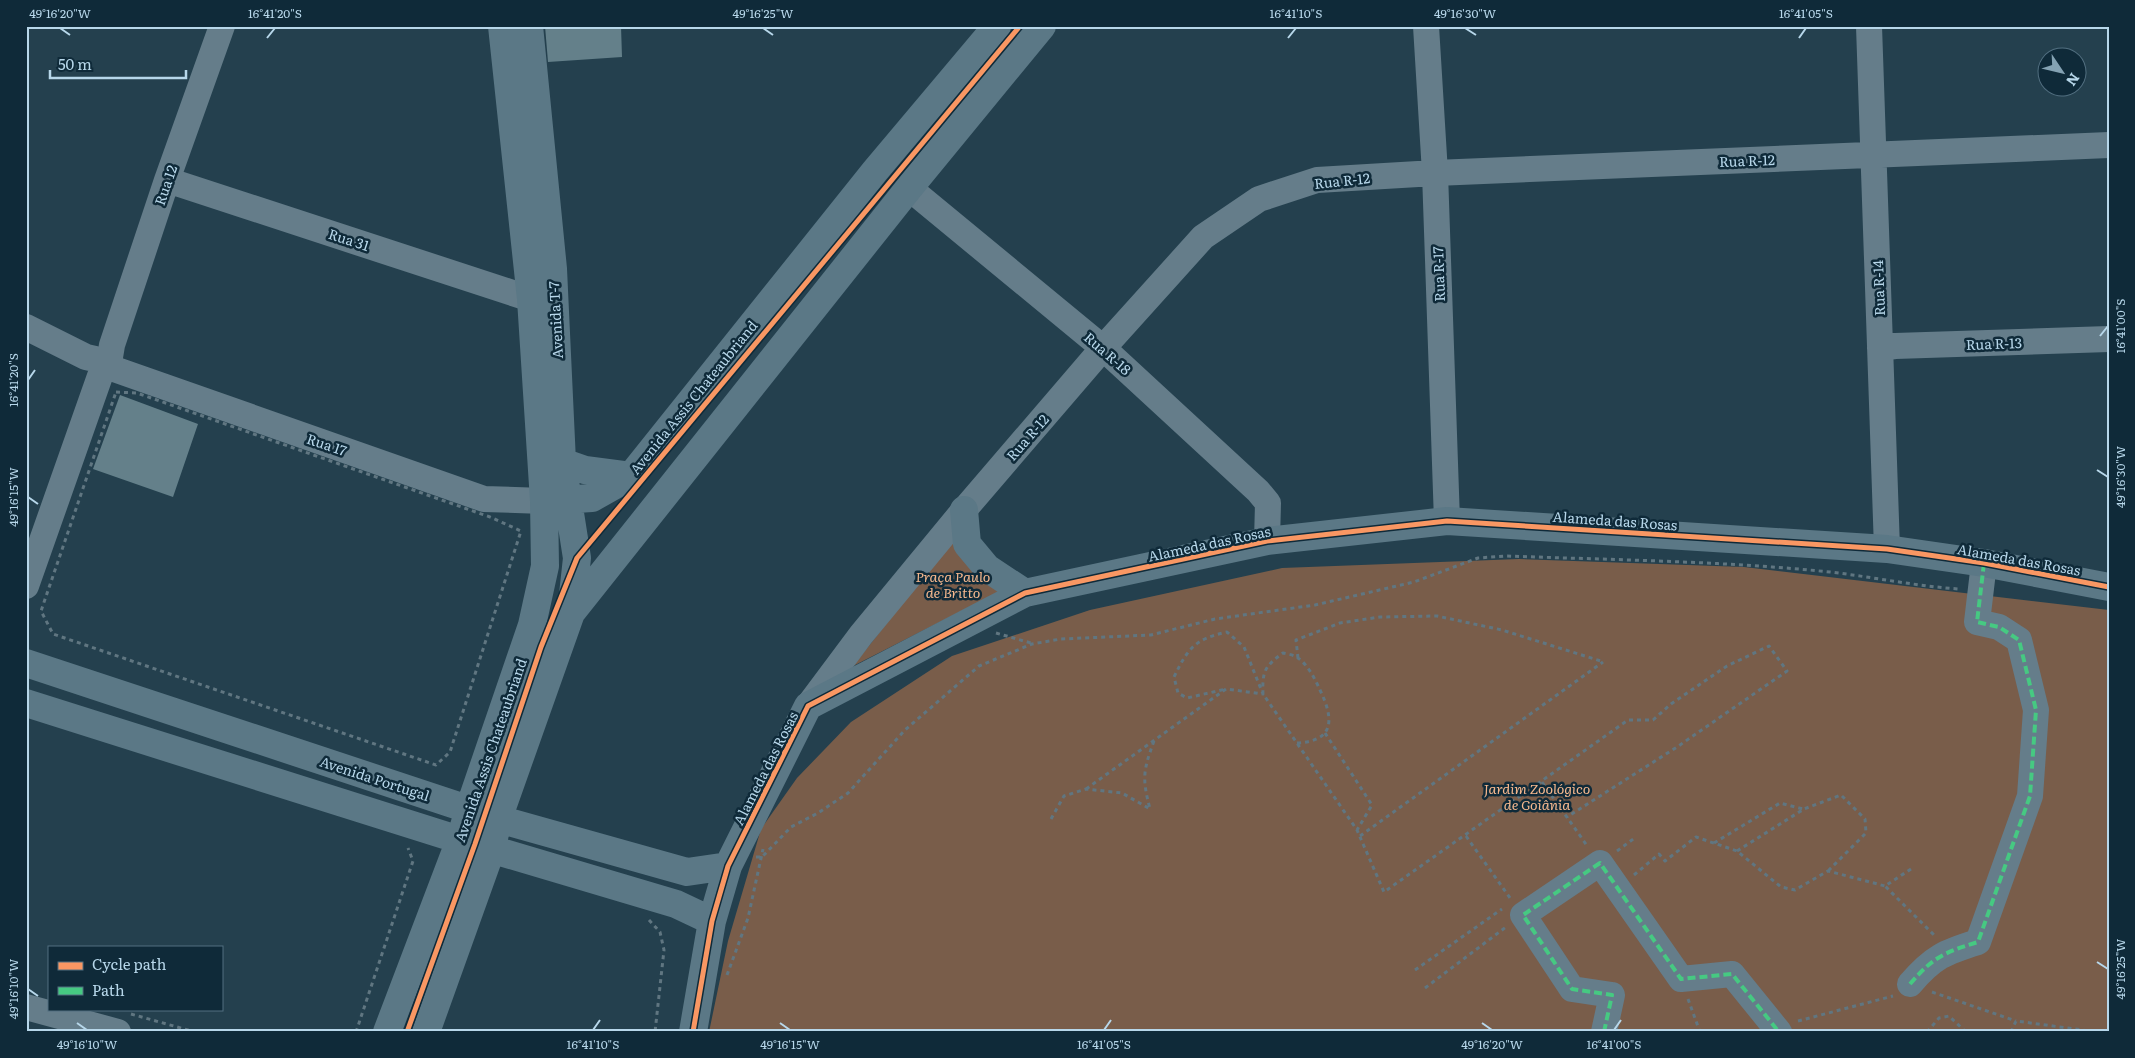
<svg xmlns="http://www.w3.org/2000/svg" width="2135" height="1058" font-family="Literata,serif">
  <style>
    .green { fill: #795d4a }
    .building { fill: #64808a }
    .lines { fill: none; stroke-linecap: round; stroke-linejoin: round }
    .path { stroke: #607681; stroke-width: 3; stroke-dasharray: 4 4; stroke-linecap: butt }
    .minor { stroke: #657d8a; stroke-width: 26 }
    .major { stroke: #5b7886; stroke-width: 28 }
    .quiet { stroke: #46c982; stroke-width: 4; stroke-dasharray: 8 4; stroke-linecap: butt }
    .cycleway-casing { stroke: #0f2a39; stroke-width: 8 }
    .cycleway { stroke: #f99763; stroke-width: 5 }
    .ticks { fill: none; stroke: #b7d7ea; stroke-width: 2 }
    .labels { text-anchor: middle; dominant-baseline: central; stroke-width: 5; stroke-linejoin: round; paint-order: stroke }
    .street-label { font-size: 14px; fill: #b7d7ea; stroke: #0f2a39 }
    .park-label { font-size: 14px; font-style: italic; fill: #f5b88e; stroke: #0f2a39 }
    .neatline { fill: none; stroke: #b7d7ea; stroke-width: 2 }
    .ticks-label { font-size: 12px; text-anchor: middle; fill: #b7d7ea }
  </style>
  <rect width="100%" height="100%" fill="#24404e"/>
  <!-- green -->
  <path class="green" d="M 954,538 L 1003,590 L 853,666 Z
    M 1519,559 L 1744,567 L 2109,610 L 2109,1032 L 709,1032 L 728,941 L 761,829 L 797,778 L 851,722 L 952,656 L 1090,610 L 1282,568 Z"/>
  <!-- building -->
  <path class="building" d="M 545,26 L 621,26 L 622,57 L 548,62 Z
    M 120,395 L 198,424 L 173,497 L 93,469 Z"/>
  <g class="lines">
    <!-- path -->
    <path class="path" d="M 116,392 L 137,393 L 490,517 L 521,531 L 450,752 L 436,765 L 53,634 L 41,611 Z
      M 996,633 L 1031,643
      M 1298,658 L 1296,640 L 1340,623 L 1380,617 L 1437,616 L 1502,630 L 1604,662
      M 1325,733 L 1372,805 L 1357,830
      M 1297,743 C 1335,741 1334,719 1320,690 C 1315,679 1308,665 1298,658 C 1294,655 1288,654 1283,653 C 1265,666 1262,671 1263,694 L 1357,830 L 1384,892 L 1628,720 L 1653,720 L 1671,704 L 1727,666 L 1769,646 L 1787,671 L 1677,747 L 1567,817
      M 1542,782 L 1588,847
      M 1086,789 L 1226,689 L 1263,694 L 1244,647 L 1227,632 C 1195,639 1188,648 1174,677 L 1178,693 L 1187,698 L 1226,689
      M 1051,819 L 1064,796 L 1086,789 L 1122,793 L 1150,809 C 1142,778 1143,771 1154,741
      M 1360,836 L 1603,662
      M 1466,836 L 1510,898
      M 1714,843 L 1780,803 L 1803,809
      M 1617,851 L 1636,837
      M 1737,851 L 1804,809 L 1841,795 L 1865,819 L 1866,833 L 1828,871
      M 756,857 L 762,857 L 791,827 L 818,813 L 848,793 L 905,730 L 979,666 L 1032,644 L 1061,639 L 1151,635 L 1215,619 L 1315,605 L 1414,582 L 1478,558 L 1507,556 C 1614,560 1723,561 1830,572 C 1873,577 1915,586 1959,589
      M 1911,869 L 1885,886 L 1935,936
      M 1634,875 L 1659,854 L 1665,861 L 1696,837 L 1737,851 L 1781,887 L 1795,890 L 1828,871 L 1885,886
      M 649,920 L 660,932 L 664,950 L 655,1032
      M 1415,970 L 1502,909
      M 727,975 L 748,918 L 763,849
      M 1425,988 L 1506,927
      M 1932,992 L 2016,1021
      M 1688,999 L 1700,1032
      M 131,1014 L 195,1032
      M 1798,1021 L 1893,996
      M 356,1032 L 413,861 L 408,848
      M 1927,1032 L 1939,1018 L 1949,1016 L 1966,1032
      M 2011,1032 L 2016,1021 L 2097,1032"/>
    <!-- minor -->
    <path class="minor" d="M 1426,26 L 1435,173 L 1447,521
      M 1869,26 L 1887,549
      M 167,180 L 531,299
      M 909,188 L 1103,348 L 1258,491 L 1268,503 L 1267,541
      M 26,327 L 86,357 L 95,359
      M 1880,348 L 1895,346 L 2109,339
      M 110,357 L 112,345 L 167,180 L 222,26
      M 114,369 L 484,499 L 544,501
      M 26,586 L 100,376
      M 808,706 L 861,635 L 964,510 L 1103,348 L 1203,237 L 1259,199 L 1317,180 L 1435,173 L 2109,145
      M 1910,984 C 1933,957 1945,952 1978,942 L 2030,796 L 2036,710 L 2019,640 L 1999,627 L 1977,622 L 1984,563
      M 26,1007 L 118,1032
      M 1604,1032 L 1612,995 L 1572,989 L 1523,915 L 1600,863 L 1681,979 L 1732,974 L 1779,1032"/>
    <!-- major -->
    <path class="major" d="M 529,26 L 553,269 L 562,462 L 577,558 L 571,613
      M 562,462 L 585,470 L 631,476
      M 544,501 L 592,498 L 631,476 L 875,171 L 997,26
      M 964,510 L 967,544 L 987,568 L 1025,593
      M 26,663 L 498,819 L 687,872 L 728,866
      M 26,703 L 460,840 L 676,904 L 712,921
      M 387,1032 L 460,840 L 469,809 L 532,625 L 545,566 L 544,501 L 531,299 L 502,26
      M 426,1032 L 492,848 L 498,819 L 571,613 L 909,188 L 1042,26
      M 693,1032 L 712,921 L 728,866 L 808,706 L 1025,593 L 1267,541 L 1447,521 L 1887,549 L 1984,563 L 2109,587"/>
    <!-- quiet -->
    <path class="quiet" d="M 1910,984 C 1933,957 1945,952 1978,942 L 2030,796 L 2036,710 L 2019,640 L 1999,627 L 1977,622 L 1984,563
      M 1604,1032 L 1612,995 L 1572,989 L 1523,915 L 1600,863 L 1681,979 L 1732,974 L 1779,1032"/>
    <!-- cycleway casing -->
    <g class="cycleway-casing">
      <path id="cycleway" d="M 407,1032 L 475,844 L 541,647 L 577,558 L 1020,26
        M 693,1032 L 712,921 L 728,866 L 808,706 L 1025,593 L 1267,541 L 1447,521 L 1887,549 L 1984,563 L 2109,587"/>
    </g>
    <!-- cycleway -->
    <use href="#cycleway" class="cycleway"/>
  </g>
  <!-- ticks -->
  <path class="ticks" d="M 60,28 L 70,35M 763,28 L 773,35M 1465,28 L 1476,35M 267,38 L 275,28M 1288,38 L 1296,28M 1799,38 L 1806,28M 2100,336 L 2108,326M 28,380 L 35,370M 2097,470 L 2108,477M 28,497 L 38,504M 2097,962 L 2108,969M 28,989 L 38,996M 77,1023 L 87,1030M 780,1023 L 790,1030M 1482,1023 L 1492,1030M 593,1030 L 600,1020M 1104,1030 L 1111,1020M 1614,1030 L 1621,1020"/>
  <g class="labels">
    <!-- street labels -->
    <g class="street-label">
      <text transform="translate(1747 160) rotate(-2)">Rua R-12</text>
      <text transform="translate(1342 180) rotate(-6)">Rua R-12</text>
      <text transform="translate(165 185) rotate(-71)">Rua 12</text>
      <text transform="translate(349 239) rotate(18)">Rua 31</text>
      <text transform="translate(1438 274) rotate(-92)">Rua R-17</text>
      <text transform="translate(1878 288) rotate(-92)">Rua R-14</text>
      <text transform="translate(555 320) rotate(-93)">Avenida T-7</text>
      <text transform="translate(1994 343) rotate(-2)">Rua R-13</text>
      <text transform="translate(1108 353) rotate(41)">Rua R-18</text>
      <text transform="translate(693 397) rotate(-51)">Avenida Assis Chateaubriand</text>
      <text transform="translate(1027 437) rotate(-49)">Rua R-12</text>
      <text transform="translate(327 444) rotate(19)">Rua 17</text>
      <text transform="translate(1615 520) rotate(4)">Alameda das Rosas</text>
      <text transform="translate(1209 543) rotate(-12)">Alameda das Rosas</text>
      <text transform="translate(2019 559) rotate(10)">Alameda das Rosas</text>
      <text transform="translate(490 750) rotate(-71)">Avenida Assis Chateaubriand</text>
      <text transform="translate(765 768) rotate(-63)">Alameda das Rosas</text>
      <text transform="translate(375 778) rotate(18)">Avenida Portugal</text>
    </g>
    <!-- park labels -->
    <g class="park-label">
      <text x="953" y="576">Praça Paulo<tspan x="953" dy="16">de Britto</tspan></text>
      <text x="1537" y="788">Jardim Zoológico<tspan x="1537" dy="16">de Goiânia</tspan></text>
    </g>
  </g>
  <!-- border -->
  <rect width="2135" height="1058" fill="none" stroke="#0f2a39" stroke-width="55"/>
  <!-- legend -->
  <rect x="48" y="946" width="175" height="65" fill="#0f2a39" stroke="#526f80"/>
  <rect x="58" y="962" width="25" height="8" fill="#f99763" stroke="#526f80"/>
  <text x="92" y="970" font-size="15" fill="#b7d7ea">Cycle path</text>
  <rect x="58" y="987" width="25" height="8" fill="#46c982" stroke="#526f80"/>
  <text x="92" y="996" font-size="15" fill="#b7d7ea">Path</text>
  <!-- north arrow -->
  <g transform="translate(2062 72) rotate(125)"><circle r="24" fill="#0f2a39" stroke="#526f80"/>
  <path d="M0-4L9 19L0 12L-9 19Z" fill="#84a2b3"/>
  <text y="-8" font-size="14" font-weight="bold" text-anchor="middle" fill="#b7d7ea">N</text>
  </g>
  <!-- scale -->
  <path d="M50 70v8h136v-8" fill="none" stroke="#b7d7ea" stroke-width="2.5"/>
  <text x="58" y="70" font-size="15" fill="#b7d7ea" stroke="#0f2a39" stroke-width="4" paint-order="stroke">50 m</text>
  <rect x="28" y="28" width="2080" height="1002" class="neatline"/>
  <g class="ticks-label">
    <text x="60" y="18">49°16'20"W</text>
    <text x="275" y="18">16°41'20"S</text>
    <text x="763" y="18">49°16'25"W</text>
    <text x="1296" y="18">16°41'10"S</text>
    <text x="1465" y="18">49°16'30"W</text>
    <text x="1806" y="18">16°41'05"S</text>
    <text transform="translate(2121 326) rotate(-90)" y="4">16°41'00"S</text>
    <text transform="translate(14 380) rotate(-90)" y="4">16°41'20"S</text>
    <text transform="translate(2121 477) rotate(-90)" y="4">49°16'30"W</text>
    <text transform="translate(14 497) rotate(-90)" y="4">49°16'15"W</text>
    <text transform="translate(2121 969) rotate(-90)" y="4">49°16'25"W</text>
    <text transform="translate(14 989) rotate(-90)" y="4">49°16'10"W</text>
    <text x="87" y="1049">49°16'10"W</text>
    <text x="593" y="1049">16°41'10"S</text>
    <text x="790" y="1049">49°16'15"W</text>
    <text x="1104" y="1049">16°41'05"S</text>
    <text x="1492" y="1049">49°16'20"W</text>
    <text x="1614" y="1049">16°41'00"S</text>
  </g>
</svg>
